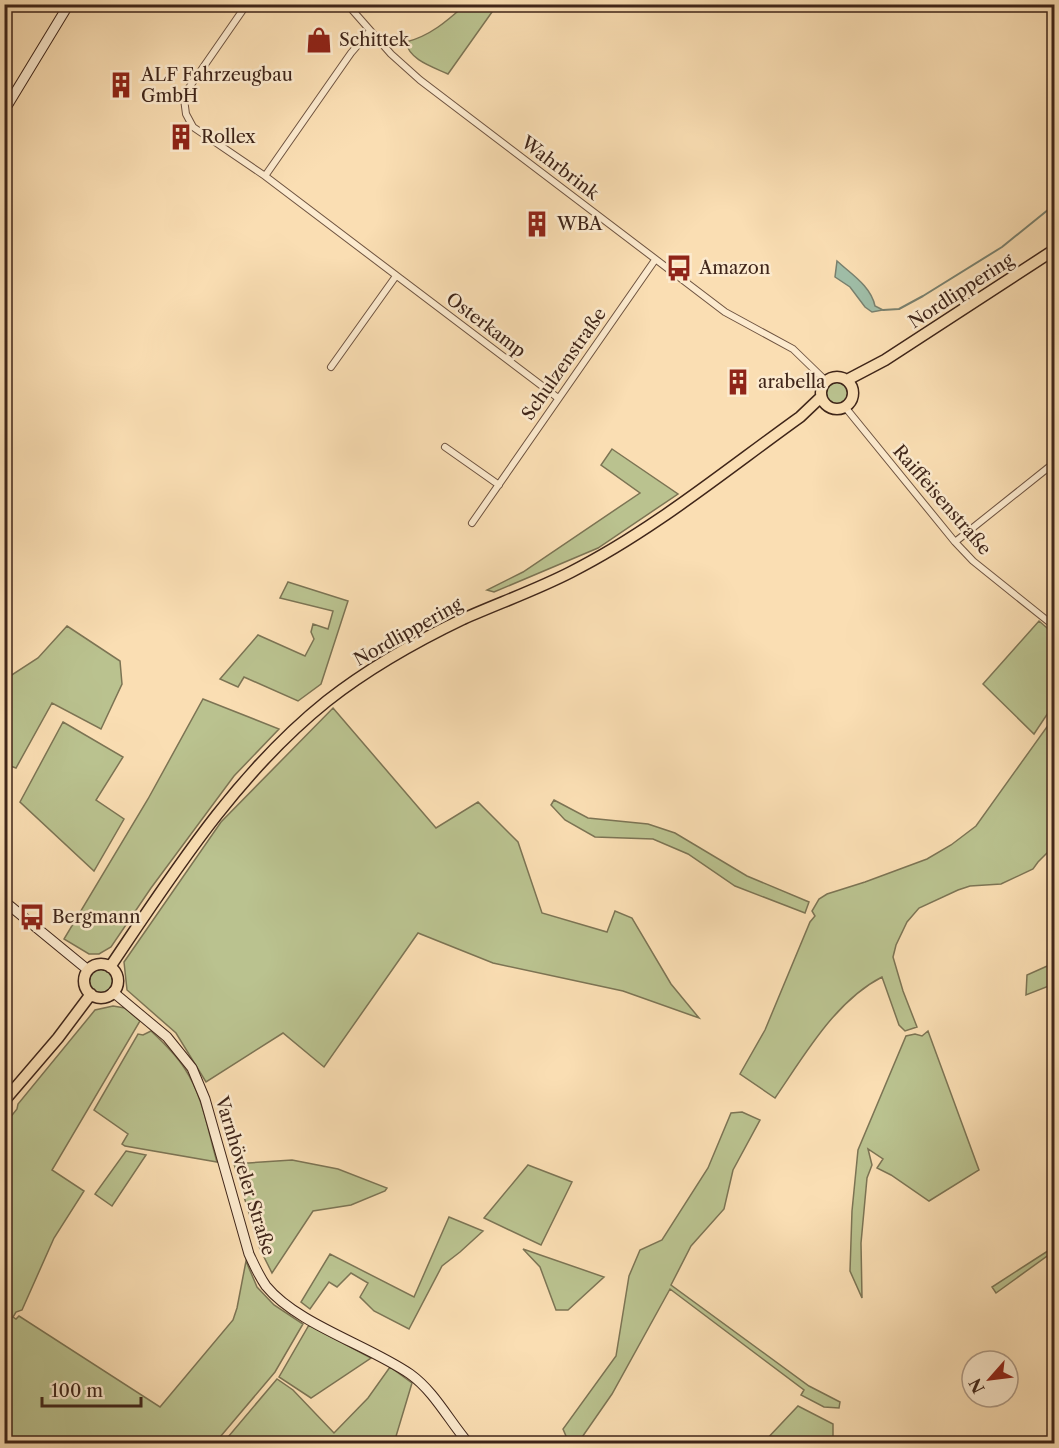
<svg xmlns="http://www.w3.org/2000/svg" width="1059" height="1448" font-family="'Libre Caslon Text',serif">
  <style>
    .green { fill: #bac28f; stroke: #7c7454; stroke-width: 1.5 }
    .water { fill: #9fbda7; stroke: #79806e; stroke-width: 1.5 }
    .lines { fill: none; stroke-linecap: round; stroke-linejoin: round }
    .stream { stroke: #79806e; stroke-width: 2 }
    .street-casing { stroke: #6e5340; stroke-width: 8 }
    .secondary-casing { stroke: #3f2519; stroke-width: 11 }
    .primary-casing { stroke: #3f2519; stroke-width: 13 }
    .street { stroke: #fceace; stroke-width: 6 }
    .secondary { stroke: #fceace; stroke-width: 9 }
    .primary { stroke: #fadeb3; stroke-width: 10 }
    .labels { text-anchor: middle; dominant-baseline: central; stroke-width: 5; stroke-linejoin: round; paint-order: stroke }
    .poi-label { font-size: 18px; fill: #3f2519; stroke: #fceace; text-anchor: start }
    .street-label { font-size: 18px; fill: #3f2519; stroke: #fceace }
  </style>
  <rect width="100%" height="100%" fill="#fadeb3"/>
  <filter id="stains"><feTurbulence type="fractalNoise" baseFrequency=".00333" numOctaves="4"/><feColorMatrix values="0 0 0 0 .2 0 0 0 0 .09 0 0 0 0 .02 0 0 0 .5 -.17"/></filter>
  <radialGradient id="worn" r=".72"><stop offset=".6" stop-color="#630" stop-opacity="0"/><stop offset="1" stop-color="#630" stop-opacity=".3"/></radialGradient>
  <!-- green -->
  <path class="green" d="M 465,5 L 497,5 L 448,74 C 433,67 409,60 406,42 C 430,36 447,21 465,5 Z
    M824 392a13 13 0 1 1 26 0a13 13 0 1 1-26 0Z
    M 612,449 L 678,494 L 598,548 L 494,592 L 487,590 L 523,572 L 640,493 L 601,465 Z
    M 288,582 L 348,601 L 321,684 L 298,701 L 244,677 L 238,687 L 220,679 L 258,635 L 305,656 L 314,639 L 311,632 L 313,624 L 328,629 L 333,611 L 280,598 Z
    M 1039,621 L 1054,634 L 1054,704 L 1034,734 L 983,684 Z
    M 67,626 L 120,661 L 122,684 L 101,729 L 52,703 L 16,768 L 5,764 L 5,682 L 7,678 L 38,658 Z
    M 203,699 L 279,729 L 234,776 L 151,888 L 111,947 L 99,954 L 89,954 L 64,939 L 148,799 Z
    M 333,708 L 436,828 L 478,802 L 518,842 L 542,913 L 607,932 L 615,911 L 632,918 L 671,984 L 699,1018 L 623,991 L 493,963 L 418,933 L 324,1067 L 283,1033 L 206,1082 L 176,1033 L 127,990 L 124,962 L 221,822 Z
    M 1054,717 L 1054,846 L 1038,862 L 1033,869 L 1001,884 L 970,886 L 958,890 L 919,908 L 907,922 L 896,945 L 893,957 L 903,991 L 917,1027 L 905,1031 L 899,1025 L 882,977 C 835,1001 804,1056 775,1098 L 740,1074 L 765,1030 L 810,922 L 815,916 L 812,911 L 819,899 L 827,894 L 865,882 L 927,859 L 951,845 L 976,826 Z
    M 63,722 L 123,757 L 96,800 L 124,819 L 94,871 L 20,802 Z
    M 554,800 L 588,818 L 648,824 L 675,833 L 747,876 L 809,902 L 805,913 L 735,886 L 688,854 L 653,839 L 595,837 L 565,820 L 551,805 Z
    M 1054,963 L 1054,984 L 1026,995 L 1027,975 Z
    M88 981a13 13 0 1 1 26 0a13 13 0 1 1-26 0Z
    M 113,1006 L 125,1008 L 140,1021 L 52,1170 L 84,1191 L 54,1238 L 22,1310 L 16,1312 L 13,1317 L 16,1319 L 19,1316 L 160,1407 L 233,1320 L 237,1308 L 246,1261 L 257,1287 L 274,1305 L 303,1324 L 275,1372 L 215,1443 L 5,1443 L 5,1124 L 17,1109 L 18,1104 L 95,1010 Z
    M 151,1031 C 164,1043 176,1055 185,1069 C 203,1096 208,1132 217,1162 L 125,1146 L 122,1144 L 128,1134 L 94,1110 L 138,1034 L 143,1035 Z
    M 928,1031 L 979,1170 L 929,1201 L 891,1175 L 877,1168 L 883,1159 L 868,1149 L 872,1165 L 867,1178 L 861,1243 L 862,1298 L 850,1271 L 852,1211 L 858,1150 L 906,1036 L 915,1034 L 922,1036 Z
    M 742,1112 L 760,1120 L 733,1170 L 724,1209 L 691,1246 L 671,1285 L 809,1386 L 840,1402 L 839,1408 L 824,1407 L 801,1395 L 804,1390 L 670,1289 L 612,1394 L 578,1443 L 569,1443 L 563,1429 L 616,1356 L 629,1276 L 640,1250 L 662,1240 L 708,1168 L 731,1113 Z
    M 126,1151 L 146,1155 L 112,1206 L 95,1194 Z
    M 292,1160 L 338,1169 L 387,1188 L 385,1191 L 351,1205 L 313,1211 L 272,1273 L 260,1249 L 234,1164 Z
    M 528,1165 L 572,1182 L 541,1245 L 484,1218 Z
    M 449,1217 L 483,1231 L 460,1252 L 442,1266 L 409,1329 L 374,1311 L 360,1297 L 368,1283 L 351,1273 L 337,1287 L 329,1282 L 310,1309 L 301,1302 L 330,1254 L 414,1297 Z
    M 1054,1247 L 1054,1251 L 996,1293 L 992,1287 Z
    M 523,1249 L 604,1277 L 568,1310 L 556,1310 L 540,1267 Z
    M 309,1325 L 371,1358 L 311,1398 L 279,1377 Z
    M 390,1367 L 412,1383 L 394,1443 L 223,1443 L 277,1379 L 293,1390 L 334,1433 L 368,1398 Z
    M 798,1406 L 833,1424 L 833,1443 L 763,1443 Z"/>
  <!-- water -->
  <path class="water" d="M 837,261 C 851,274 871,286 875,306 L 883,310 L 872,312 L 865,307 L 850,287 L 835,277 Z"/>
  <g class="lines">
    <!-- stream -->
    <path class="stream" d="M 883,310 L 899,309 L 923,296 L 1002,247 L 1054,205"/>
    <!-- street casing -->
    <g class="street-casing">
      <path id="street" d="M 247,4 L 186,92 L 184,99 L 186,114 L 193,127 L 265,176 L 558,398
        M 347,4 L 391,54 L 420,80 L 725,312 L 793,349 L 826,381
        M 265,176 L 351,53 L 370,31
        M 331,367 L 396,276
        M 845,407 L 955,542 L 973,561 L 1054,626
        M 445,447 L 499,485
        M 472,523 L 655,260
        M 955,542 L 1054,463"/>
    </g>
    <!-- secondary casing -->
    <g class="secondary-casing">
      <path id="secondary" d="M 4,111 L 69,4
        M 4,901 L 88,970
        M 113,992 L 167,1037 L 192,1068 L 205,1099 L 249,1254 C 254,1265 259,1276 266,1286 C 297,1324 368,1345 410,1374 C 435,1392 449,1421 469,1444"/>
    </g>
    <!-- primary casing -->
    <g class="primary-casing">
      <path id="primary" d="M821 393a16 16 0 1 1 32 0a16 16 0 1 1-32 0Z
        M 847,380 L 885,360 L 1054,250
        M84 981a17 17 0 1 1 34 0a17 17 0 1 1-34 0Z
        M 110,967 C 174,872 237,773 327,701 C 369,668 415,642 463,619 C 499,603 536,590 571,572 C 652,531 726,470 800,417 L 821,397
        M 4,1101 L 58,1038 L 91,994"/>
    </g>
    <!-- street -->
    <use href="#street" class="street"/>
    <!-- secondary -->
    <use href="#secondary" class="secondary"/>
    <!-- primary -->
    <use href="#primary" class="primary"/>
  </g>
  <!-- icons -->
  <defs>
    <g id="shop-bare" transform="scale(2.07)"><path d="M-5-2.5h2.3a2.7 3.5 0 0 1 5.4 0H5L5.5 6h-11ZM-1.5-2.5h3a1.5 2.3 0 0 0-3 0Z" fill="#8f2418" stroke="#fceace" stroke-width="2.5" paint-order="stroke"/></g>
    <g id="building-bare" transform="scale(2.07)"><path d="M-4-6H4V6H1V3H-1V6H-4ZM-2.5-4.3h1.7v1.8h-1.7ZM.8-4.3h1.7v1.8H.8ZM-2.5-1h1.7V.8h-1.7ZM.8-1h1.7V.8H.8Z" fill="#8f2418" stroke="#fceace" stroke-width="2.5" paint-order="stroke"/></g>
    <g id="bus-bare" transform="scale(2.07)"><path d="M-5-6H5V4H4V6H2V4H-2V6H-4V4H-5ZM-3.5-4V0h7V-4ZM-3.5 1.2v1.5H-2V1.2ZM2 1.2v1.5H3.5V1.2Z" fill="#8f2418" stroke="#fceace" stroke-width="2.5" paint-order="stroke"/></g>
  </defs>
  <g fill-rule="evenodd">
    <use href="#shop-bare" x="319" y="40"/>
    <use href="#building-bare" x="121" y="85"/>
    <use href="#building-bare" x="181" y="137"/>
    <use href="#building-bare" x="537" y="224"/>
    <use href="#bus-bare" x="679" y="268"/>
    <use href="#building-bare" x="738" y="382"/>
    <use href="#bus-bare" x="32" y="917"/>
  </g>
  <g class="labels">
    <!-- poi labels -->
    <g class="poi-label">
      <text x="339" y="40">Schittek</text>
      <text x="141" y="75">ALF Fahrzeugbau<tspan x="141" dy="21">GmbH</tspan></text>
      <text x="201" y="137">Rollex</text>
      <text x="557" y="224">WBA</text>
      <text x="699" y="268">Amazon</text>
      <text x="758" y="382">arabella</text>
      <text x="52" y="917">Bergmann</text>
    </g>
    <!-- street labels -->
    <g class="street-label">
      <text transform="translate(560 168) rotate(37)">Wahrbrink</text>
      <text transform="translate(961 291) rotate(-33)">Nordlippering</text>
      <text transform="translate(486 325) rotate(37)">Osterkamp</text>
      <text transform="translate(564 364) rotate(-55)">Schulzenstraße</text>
      <text transform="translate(942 500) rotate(49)">Raiffeisenstraße</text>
      <text transform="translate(408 632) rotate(-29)">Nordlippering</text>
      <text transform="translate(245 1176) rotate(73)">Varnhöveler Straße</text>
    </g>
  </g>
  <!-- margin -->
  <rect width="1059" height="1448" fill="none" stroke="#fadeb3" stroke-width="24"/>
  <rect x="6" y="6" width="1047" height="1436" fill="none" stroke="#3f2519" stroke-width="3"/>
  <rect x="12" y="12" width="1035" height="1424" fill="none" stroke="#3f2519" stroke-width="1.5"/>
  <!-- north arrow -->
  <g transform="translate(990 1379) rotate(242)"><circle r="28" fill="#fceace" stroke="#b09b86" stroke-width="1.5"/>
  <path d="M0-4.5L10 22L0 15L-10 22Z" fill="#8f2418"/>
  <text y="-9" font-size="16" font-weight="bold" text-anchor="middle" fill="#3f2519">N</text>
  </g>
  <!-- scale -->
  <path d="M42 1397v9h99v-9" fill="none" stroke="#3f2519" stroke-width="3"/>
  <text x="51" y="1397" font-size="18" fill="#3f2519" stroke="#fceace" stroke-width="4.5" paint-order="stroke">100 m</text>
  <rect width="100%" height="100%" filter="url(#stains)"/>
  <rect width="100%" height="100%" fill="url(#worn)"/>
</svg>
